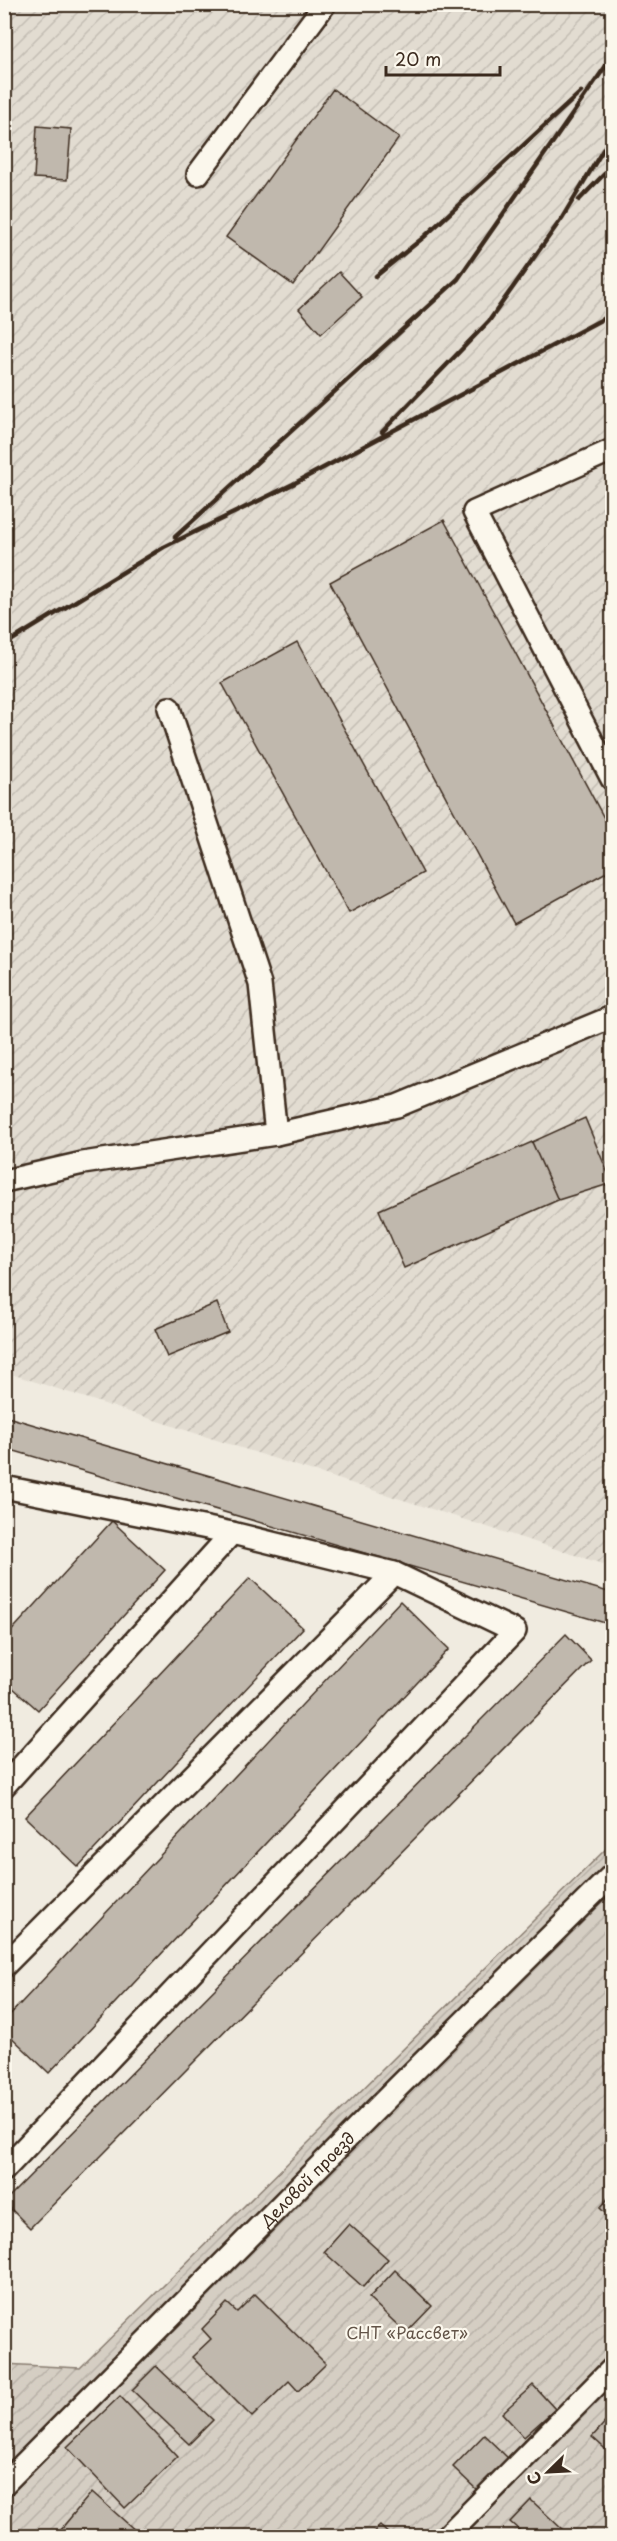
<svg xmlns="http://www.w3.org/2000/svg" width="617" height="2541" font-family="'Playpen Sans',sans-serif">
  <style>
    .industrial { fill: url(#industrial-furrows) }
    .garden { fill: url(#garden-furrows); stroke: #887c70; stroke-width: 1.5 }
    .building { fill: #c0b8ad; stroke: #3b2a1e; stroke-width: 1.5 }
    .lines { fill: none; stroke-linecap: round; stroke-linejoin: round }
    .service-casing { stroke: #3b2a1e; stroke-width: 26 }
    .service { stroke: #fbf7ec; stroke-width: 21 }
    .rail { stroke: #3b2a1e; stroke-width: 4.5 }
    .labels { text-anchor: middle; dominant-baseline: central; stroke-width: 4.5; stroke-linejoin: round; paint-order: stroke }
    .street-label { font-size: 16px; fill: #3b2a1e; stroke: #fbf7ec }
    .park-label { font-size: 16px; fill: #625347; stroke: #fbf7ec }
  </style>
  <defs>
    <pattern id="industrial-furrows" width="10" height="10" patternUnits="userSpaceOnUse" patternTransform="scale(1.5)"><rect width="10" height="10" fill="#e2dcd1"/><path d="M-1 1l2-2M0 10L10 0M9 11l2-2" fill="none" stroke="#c3bdb3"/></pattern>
    <pattern id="garden-furrows" width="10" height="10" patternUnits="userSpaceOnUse" patternTransform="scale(1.5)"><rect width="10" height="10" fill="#d5cec3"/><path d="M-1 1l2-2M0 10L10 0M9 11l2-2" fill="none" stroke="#b8b1a7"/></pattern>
  </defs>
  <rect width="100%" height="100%" fill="#f0ebe0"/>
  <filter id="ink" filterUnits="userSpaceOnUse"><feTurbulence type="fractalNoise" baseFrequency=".0167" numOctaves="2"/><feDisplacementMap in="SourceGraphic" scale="12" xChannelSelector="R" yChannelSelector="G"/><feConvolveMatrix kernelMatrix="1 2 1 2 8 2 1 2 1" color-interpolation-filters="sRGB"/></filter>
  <g filter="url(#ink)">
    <!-- industrial -->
    <path class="industrial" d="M 5,5 L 612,5 L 612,1567 L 5,1372 Z"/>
    <!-- garden -->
    <path class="garden" d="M 612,1843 L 612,2536 L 5,2536 L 4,2364 L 80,2368 Z"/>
    <!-- building -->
    <path class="building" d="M 333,89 L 399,138 L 293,285 L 226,237 Z
      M 37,126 L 71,129 L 67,180 L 34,178 Z
      M 339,272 L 362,297 L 321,334 L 299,309 Z
      M 444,520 L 612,833 L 612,869 L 514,923 L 330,582 Z
      M 297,642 L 423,873 L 349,913 L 222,683 Z
      M 585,1118 L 612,1183 L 558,1200 L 532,1142 Z
      M 532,1142 L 558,1200 L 404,1268 L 379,1210 Z
      M 217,1303 L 228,1332 L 167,1357 L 155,1329 Z
      M 4,1416 L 612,1593 L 612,1625 L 4,1448 Z
      M 112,1521 L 165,1570 L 38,1710 L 4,1680 L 4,1639 Z
      M 250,1578 L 303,1628 L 78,1867 L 25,1817 Z
      M 400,1601 L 449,1649 L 49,2073 L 4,2030 L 4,2021 Z
      M 566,1634 L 591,1660 L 30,2228 L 4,2202 Z
      M 612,2194 L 612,2220 L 600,2208 Z
      M 349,2224 L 388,2259 L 363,2287 L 324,2252 Z
      M 395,2270 L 432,2306 L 406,2333 L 369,2298 Z
      M 255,2294 L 326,2364 L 298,2391 L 289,2381 L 252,2417 L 192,2357 L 211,2339 L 202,2329 L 227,2303 L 237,2312 Z
      M 156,2366 L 213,2420 L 189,2444 L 132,2390 Z
      M 533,2385 L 555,2409 L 524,2437 L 502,2413 Z
      M 120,2396 L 178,2457 L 125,2508 L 67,2447 Z
      M 608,2419 L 612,2423 L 612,2455 L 592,2437 Z
      M 484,2435 L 509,2459 L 478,2491 L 453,2467 Z
      M 92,2492 L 137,2532 L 133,2536 L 70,2536 L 61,2529 Z
      M 531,2500 L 564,2531 L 559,2536 L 526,2536 L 510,2522 Z
      M 380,2526 L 391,2536 L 369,2536 Z"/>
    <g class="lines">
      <!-- service casing -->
      <g class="service-casing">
        <g id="service">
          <path d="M 198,174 L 325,4"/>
          <path d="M 612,450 L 474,512 L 612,779"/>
          <path d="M 169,708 L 260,984 L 276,1134"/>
          <path d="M 4,1181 L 83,1163 L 276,1134 L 397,1106 L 612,1017"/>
          <path d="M 4,1487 L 232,1533 L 394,1573 L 515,1631 L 4,2170"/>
          <path d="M 4,1786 L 232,1533"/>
          <path d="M 4,1966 L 394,1573"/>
          <path id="s1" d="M 4,2484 L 398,2087 L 612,1875"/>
          <path d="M 447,2536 L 612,2369"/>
        </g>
      </g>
      <!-- service -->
      <use href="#service" class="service"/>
      <!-- rail -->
      <path class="rail" d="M 579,200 L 612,166
        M 376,276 L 424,237 L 581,92
        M 382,432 L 489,321 L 562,218 L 612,135
        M 175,537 L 458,279 L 612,57
        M 4,645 L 164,547 L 293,484 L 612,314"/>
    </g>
  </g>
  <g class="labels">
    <!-- street labels -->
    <g class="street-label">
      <text stroke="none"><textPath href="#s1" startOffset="430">Деловой проезд</textPath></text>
    </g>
    <!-- park labels -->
    <g class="park-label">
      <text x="407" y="2332">СНТ «Рассвет»</text>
    </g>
  </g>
  <!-- margin -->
  <rect width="617" height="2541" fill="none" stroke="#fbf7ec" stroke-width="24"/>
  <rect x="12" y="12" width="593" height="2517" fill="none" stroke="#3b2a1e" stroke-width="2" filter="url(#ink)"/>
  <!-- north arrow -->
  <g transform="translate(548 2472) rotate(246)" stroke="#fbf7ec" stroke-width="4.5" paint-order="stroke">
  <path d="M0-4.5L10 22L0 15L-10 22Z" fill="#3b2a1e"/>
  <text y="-9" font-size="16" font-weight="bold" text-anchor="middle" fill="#3b2a1e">С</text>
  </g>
  <!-- scale -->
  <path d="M386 66v9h114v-9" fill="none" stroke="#3b2a1e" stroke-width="3"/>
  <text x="395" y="66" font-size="18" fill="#3b2a1e" stroke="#fbf7ec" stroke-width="4.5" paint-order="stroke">20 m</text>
</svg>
